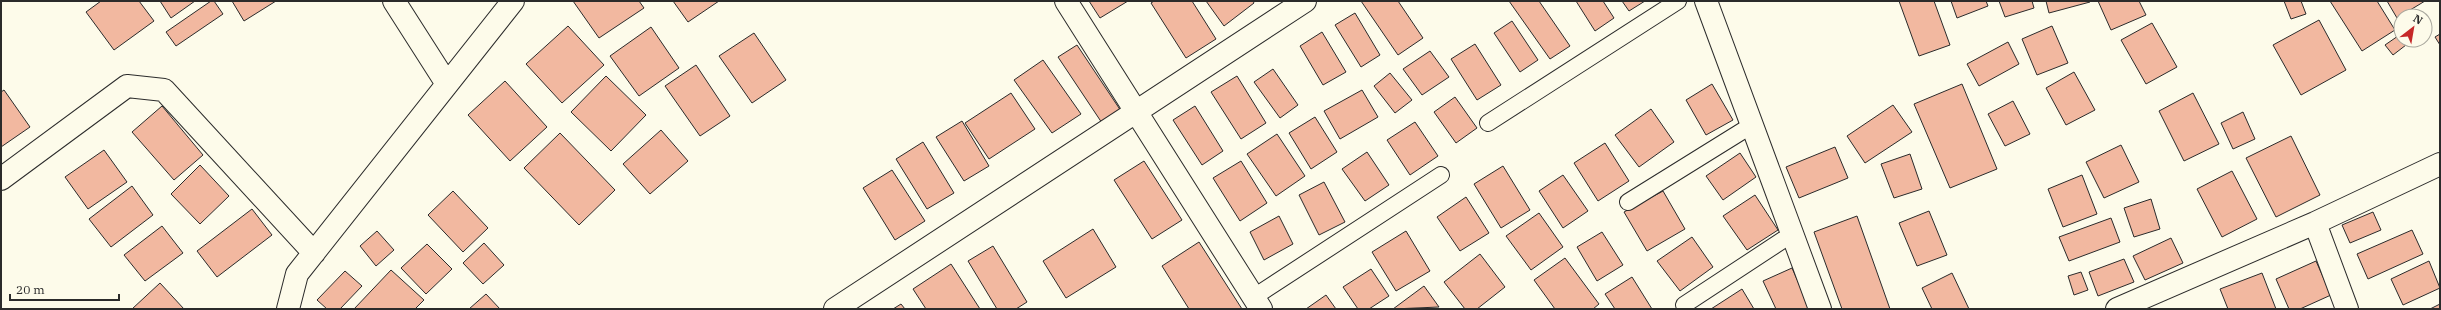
<svg xmlns="http://www.w3.org/2000/svg" width="2441" height="310" font-family="'IBM Plex Serif',serif">
  <style>
    .building { fill: #f2b8a0; stroke: #2b2b2b }
    .lines { fill: none; stroke-linecap: round; stroke-linejoin: round }
    .lane-casing { stroke: #2b2b2b; stroke-width: 18 }
    .street-casing { stroke: #2b2b2b; stroke-width: 24 }
    .lane { stroke: #fdfbea; stroke-width: 16 }
    .street { stroke: #fdfbea; stroke-width: 22 }
  </style>
  <rect width="100%" height="100%" fill="#fdfbea"/>
  <!-- building -->
  <path class="building" d="M 101,1 L 139,1 L 154,21 L 114,50 L 86,12 Z
    M 160,1 L 195,1 L 171,18 Z
    M 211,1 L 214,1 L 223,14 L 176,46 L 166,32 Z
    M 232,1 L 276,1 L 244,21 Z
    M 573,1 L 639,1 L 644,8 L 599,38 Z
    M 673,1 L 719,1 L 688,22 Z
    M 1089,1 L 1128,1 L 1100,18 Z
    M 1154,1 L 1192,1 L 1216,39 L 1186,58 L 1151,3 Z
    M 1206,1 L 1253,1 L 1254,3 L 1224,26 Z
    M 1361,1 L 1398,1 L 1423,38 L 1398,55 Z
    M 1509,1 L 1539,1 L 1570,46 L 1550,59 Z
    M 1576,1 L 1603,1 L 1614,18 L 1595,31 Z
    M 1622,1 L 1645,1 L 1629,11 Z
    M 1899,1 L 1934,1 L 1950,45 L 1919,56 Z
    M 1951,1 L 1986,1 L 1988,6 L 1957,18 Z
    M 1999,1 L 2032,1 L 2034,8 L 2005,17 Z
    M 2046,1 L 2090,1 L 2090,2 L 2049,13 Z
    M 2098,1 L 2139,1 L 2146,15 L 2111,30 Z
    M 2284,1 L 2301,1 L 2306,14 L 2291,19 Z
    M 2330,1 L 2377,1 L 2395,30 L 2362,51 Z
    M 2387,1 L 2425,1 L 2397,18 Z
    M 1355,13 L 1380,55 L 1361,67 L 1335,25 Z
    M 2319,20 L 2346,70 L 2301,95 L 2273,45 Z
    M 1512,21 L 1538,60 L 1520,72 L 1494,33 Z
    M 2152,23 L 2177,67 L 2146,84 L 2121,40 Z
    M 568,26 L 604,65 L 562,103 L 526,64 Z
    M 2052,26 L 2068,63 L 2037,75 L 2022,39 Z
    M 651,27 L 679,68 L 639,96 L 610,56 Z
    M 1322,32 L 1346,72 L 1323,85 L 1300,46 Z
    M 754,33 L 786,80 L 752,103 L 719,56 Z
    M 2440,34 L 2440,45 L 2435,37 Z
    M 2398,36 L 2406,45 L 2393,55 L 2385,45 Z
    M 2008,42 L 2019,64 L 1979,86 L 1967,64 Z
    M 1475,44 L 1501,85 L 1477,100 L 1451,59 Z
    M 1077,45 L 1121,111 L 1102,123 L 1058,57 Z
    M 1430,51 L 1449,77 L 1422,95 L 1403,69 Z
    M 1043,60 L 1081,114 L 1052,133 L 1014,80 Z
    M 696,65 L 730,116 L 700,136 L 665,86 Z
    M 1273,69 L 1298,105 L 1280,118 L 1254,82 Z
    M 2074,72 L 2095,110 L 2066,125 L 2046,88 Z
    M 1390,73 L 1412,100 L 1395,113 L 1374,86 Z
    M 606,76 L 646,115 L 611,151 L 571,112 Z
    M 1237,76 L 1266,123 L 1241,139 L 1211,92 Z
    M 505,81 L 547,127 L 510,161 L 468,115 Z
    M 1712,84 L 1733,120 L 1706,135 L 1686,100 Z
    M 1962,84 L 1997,169 L 1950,188 L 1914,104 Z
    M 4,90 L 30,127 L 1,147 L 1,92 Z
    M 1362,90 L 1378,117 L 1340,139 L 1324,111 Z
    M 1011,93 L 1035,129 L 989,159 L 965,123 Z
    M 2193,93 L 2219,144 L 2184,161 L 2159,111 Z
    M 1455,97 L 1477,128 L 1456,143 L 1434,112 Z
    M 2013,101 L 2030,134 L 2005,146 L 1988,114 Z
    M 1893,105 L 1912,132 L 1865,163 L 1847,136 Z
    M 162,106 L 203,155 L 174,180 L 132,132 Z
    M 1195,106 L 1223,151 L 1202,165 L 1173,120 Z
    M 1651,109 L 1674,142 L 1639,167 L 1615,135 Z
    M 2243,112 L 2255,139 L 2233,149 L 2221,123 Z
    M 1315,117 L 1337,152 L 1311,169 L 1289,133 Z
    M 962,121 L 989,166 L 964,181 L 936,137 Z
    M 1415,122 L 1438,156 L 1410,175 L 1387,140 Z
    M 661,130 L 688,161 L 650,194 L 623,164 Z
    M 560,133 L 615,190 L 579,225 L 524,168 Z
    M 1277,134 L 1305,176 L 1276,196 L 1247,154 Z
    M 2291,136 L 2320,195 L 2276,217 L 2246,158 Z
    M 923,142 L 954,193 L 927,209 L 896,159 Z
    M 1605,143 L 1629,181 L 1598,201 L 1574,163 Z
    M 2121,145 L 2139,182 L 2104,198 L 2086,162 Z
    M 1835,147 L 1848,178 L 1799,198 L 1786,167 Z
    M 104,150 L 127,182 L 88,209 L 65,177 Z
    M 1367,152 L 1389,185 L 1365,201 L 1342,169 Z
    M 1740,153 L 1756,177 L 1723,200 L 1706,176 Z
    M 1910,154 L 1922,189 L 1894,198 L 1881,164 Z
    M 1144,161 L 1182,220 L 1152,239 L 1114,180 Z
    M 1241,161 L 1267,203 L 1240,221 L 1213,178 Z
    M 200,165 L 229,196 L 200,224 L 171,194 Z
    M 1503,166 L 1530,210 L 1501,228 L 1474,184 Z
    M 892,170 L 925,221 L 895,240 L 863,188 Z
    M 2232,171 L 2257,219 L 2222,237 L 2197,189 Z
    M 1563,175 L 1588,211 L 1563,228 L 1539,191 Z
    M 2082,175 L 2097,214 L 2063,227 L 2048,189 Z
    M 1324,182 L 1345,222 L 1319,235 L 1299,195 Z
    M 132,186 L 153,215 L 111,247 L 89,219 Z
    M 453,191 L 488,228 L 463,252 L 428,215 Z
    M 1663,191 L 1685,229 L 1647,251 L 1624,212 Z
    M 1755,195 L 1778,230 L 1747,250 L 1723,216 Z
    M 1466,197 L 1489,233 L 1460,251 L 1437,217 Z
    M 2151,199 L 2160,229 L 2134,237 L 2124,208 Z
    M 252,209 L 272,235 L 217,277 L 197,251 Z
    M 1929,211 L 1947,255 L 1917,266 L 1899,223 Z
    M 2373,212 L 2381,230 L 2350,243 L 2342,225 Z
    M 1539,213 L 1563,247 L 1531,270 L 1506,236 Z
    M 1279,216 L 1293,244 L 1264,260 L 1250,232 Z
    M 1857,216 L 1890,309 L 1842,309 L 1814,232 Z
    M 2111,218 L 2120,242 L 2069,261 L 2059,237 Z
    M 162,226 L 183,253 L 145,281 L 124,255 Z
    M 1093,229 L 1116,267 L 1066,298 L 1043,261 Z
    M 2412,230 L 2423,254 L 2368,279 L 2357,254 Z
    M 377,231 L 394,250 L 376,266 L 360,246 Z
    M 1406,231 L 1430,271 L 1396,291 L 1372,252 Z
    M 1602,232 L 1623,265 L 1597,281 L 1577,247 Z
    M 1692,237 L 1713,267 L 1680,291 L 1657,261 Z
    M 2171,238 L 2183,263 L 2145,280 L 2133,256 Z
    M 1199,242 L 1242,309 L 1189,309 L 1162,266 Z
    M 484,243 L 504,265 L 483,284 L 463,263 Z
    M 427,244 L 452,269 L 426,294 L 401,268 Z
    M 993,246 L 1027,302 L 1016,309 L 997,309 L 968,261 Z
    M 1480,254 L 1505,287 L 1477,309 L 1465,309 L 1444,282 Z
    M 1565,258 L 1599,304 L 1593,309 L 1555,309 L 1534,280 Z
    M 2124,259 L 2134,282 L 2098,296 L 2089,272 Z
    M 2316,261 L 2331,295 L 2300,309 L 2289,309 L 2276,279 Z
    M 2429,261 L 2440,288 L 2403,305 L 2391,279 Z
    M 951,264 L 980,309 L 926,309 L 913,289 Z
    M 1792,268 L 1810,309 L 1776,309 L 1763,281 Z
    M 1371,269 L 1389,296 L 1369,309 L 1358,309 L 1343,287 Z
    M 391,270 L 424,300 L 415,309 L 354,309 Z
    M 345,271 L 362,286 L 340,309 L 327,309 L 317,300 Z
    M 2081,272 L 2088,290 L 2074,295 L 2068,276 Z
    M 1952,273 L 1969,309 L 1932,309 L 1922,288 Z
    M 2262,273 L 2276,309 L 2228,309 L 2220,289 Z
    M 1632,277 L 1652,309 L 1615,309 L 1605,294 Z
    M 160,283 L 184,309 L 132,309 Z
    M 1424,286 L 1439,307 L 1393,309 Z
    M 1742,289 L 1754,309 L 1711,309 Z
    M 486,294 L 500,309 L 469,309 Z
    M 1326,295 L 1336,309 L 1306,309 Z
    M 901,304 L 905,309 L 893,309 Z
    M 2440,304 L 2440,309 L 2430,309 Z"/>
  <g class="lines">
    <!-- lane casing -->
    <g class="lane-casing">
      <path id="lane" d="M 1488,123 L 1678,1
        M 1628,202 L 1752,125
        M 1254,297 L 1441,175
        M 1684,305 L 1792,234"/>
    </g>
    <!-- street casing -->
    <g class="street-casing">
      <path id="street" d="M 394,1 L 447,84
        M 1066,1 L 1261,309
        M 1706,1 L 1820,309
        M 1,179 L 127,86 L 164,90 L 314,253
        M 2315,223 L 2347,309
        M 288,309 L 297,274 L 513,1
        M 835,309 L 1305,1
        M 2117,309 L 2315,223 L 2440,164"/>
    </g>
    <!-- lane -->
    <use href="#lane" class="lane"/>
    <!-- street -->
    <use href="#street" class="street"/>
  </g>
  <!-- border -->
  <rect width="2441" height="310" fill="none" stroke="#2b2b2b" stroke-width="4"/>
  <!-- north arrow -->
  <g transform="translate(2413 28) rotate(31)"><circle r="19" fill="#fdfbea" stroke="#a9a89e"/>
  <path d="M0-3L7 15L0 10L-7 15Z" fill="#c62828"/>
  <text y="-6" font-size="11" font-weight="bold" text-anchor="middle" fill="#2b2b2b">N</text>
  </g>
  <!-- scale -->
  <path d="M10 294v6h109v-6" fill="none" stroke="#2b2b2b" stroke-width="2"/>
  <text x="16" y="294" font-size="12" fill="#2b2b2b" stroke="#fdfbea" stroke-width="3" paint-order="stroke">20 m</text>
</svg>
